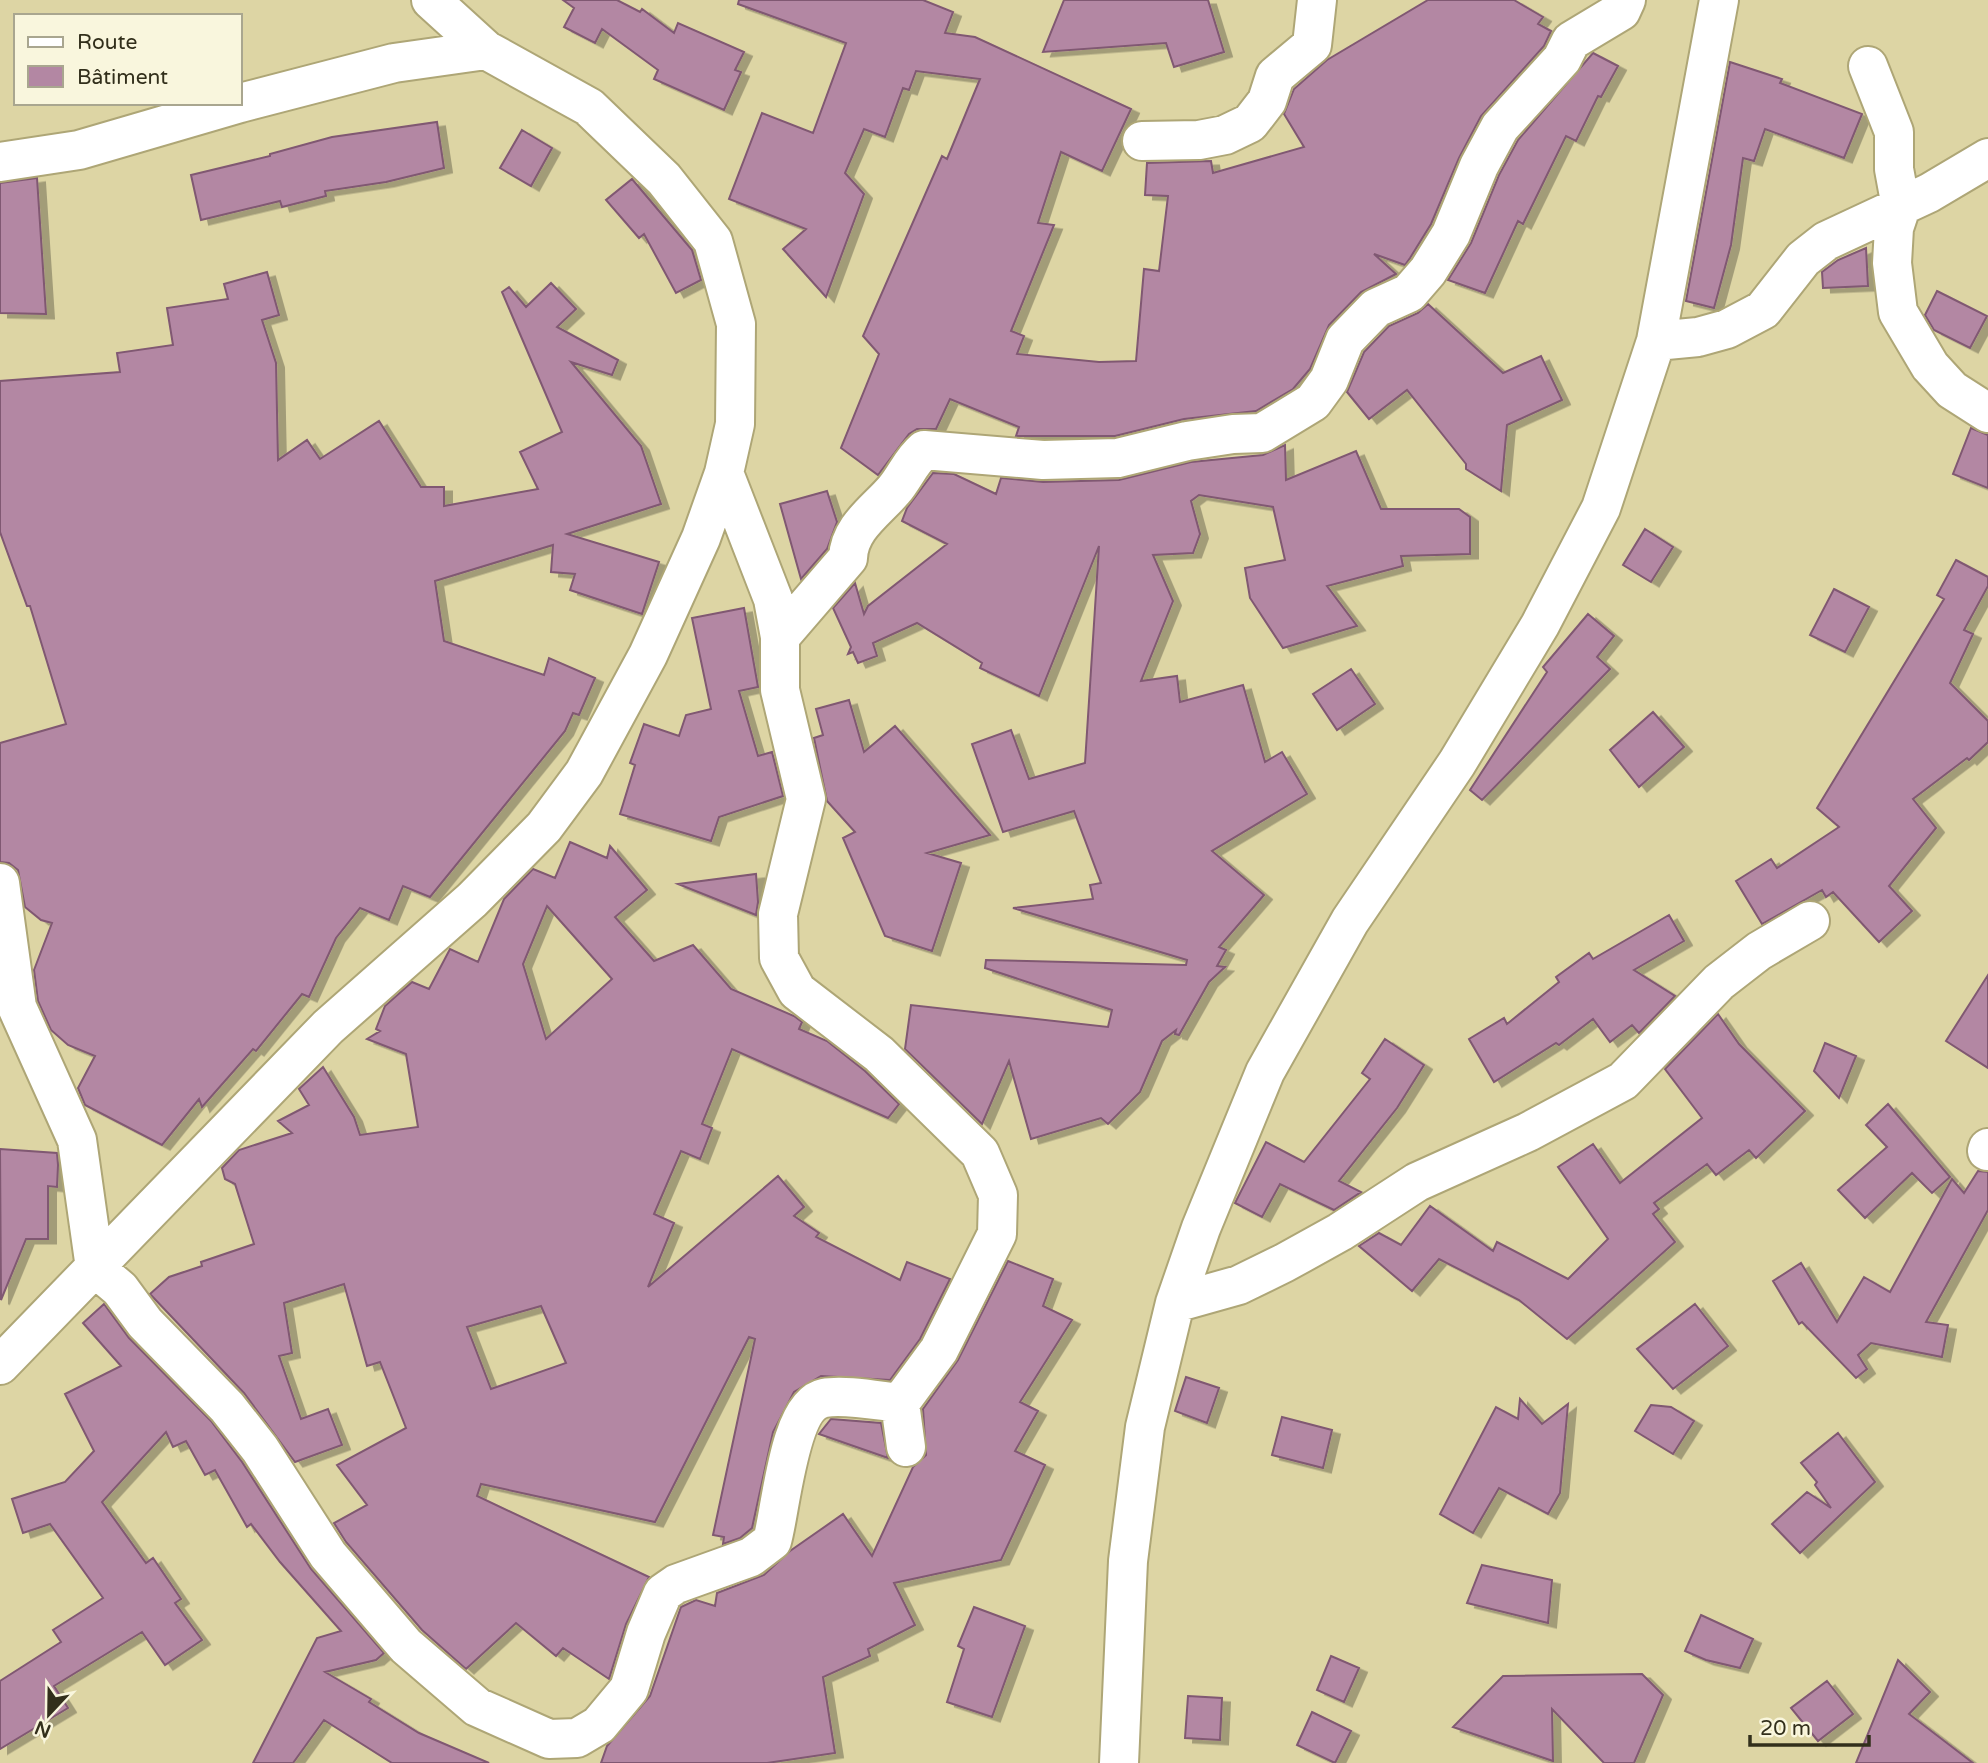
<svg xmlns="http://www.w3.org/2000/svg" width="1988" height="1763" font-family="'Varela Round',sans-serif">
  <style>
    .building { fill: #b387a3; stroke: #805872; stroke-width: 2; fill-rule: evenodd; filter: url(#shadow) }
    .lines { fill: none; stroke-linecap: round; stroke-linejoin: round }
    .minor-casing { stroke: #aea676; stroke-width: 42 }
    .minor { stroke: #fff; stroke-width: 38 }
  </style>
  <defs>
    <filter id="shadow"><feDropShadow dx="8" dy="4.5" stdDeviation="0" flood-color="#0004"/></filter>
  </defs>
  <rect width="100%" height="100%" fill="#ddd5a4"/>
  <!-- building -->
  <path class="building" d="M 563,0 L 617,0 L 640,12 L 642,9 L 674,33 L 678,23 L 744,52 L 735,70 L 741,72 L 724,110 L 654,79 L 658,70 L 602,29 L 595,43 L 564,27 L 574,8 Z
    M 739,0 L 923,0 L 953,12 L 945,33 L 975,37 L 1131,109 L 1102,171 L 1061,152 L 1038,223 L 1054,225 L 1011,331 L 1024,336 L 1017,354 L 1099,362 L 1136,361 L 1144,269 L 1159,271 L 1168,196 L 1145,195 L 1147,163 L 1211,161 L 1213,173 L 1304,147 L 1284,114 L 1294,89 L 1327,60 L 1428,0 L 1514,0 L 1543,17 L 1538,24 L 1551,31 L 1544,46 L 1481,116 L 1459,158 L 1431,224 L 1410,258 L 1405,265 L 1374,254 L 1396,274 L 1361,292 L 1329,325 L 1310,369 L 1293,389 L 1256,411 L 1184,419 L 1115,436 L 1016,436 L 1019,427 L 950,399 L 936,429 L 917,429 L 909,434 L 878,475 L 841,448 L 879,354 L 863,336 L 942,156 L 947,159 L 980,79 L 916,71 L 909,90 L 903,88 L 885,137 L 864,129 L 845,173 L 864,194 L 826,297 L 783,249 L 806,229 L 729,199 L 762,113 L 813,133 L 846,43 L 738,4 Z
    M 1064,0 L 1208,0 L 1224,52 L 1174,67 L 1166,43 L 1043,52 Z
    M 1593,53 L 1618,66 L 1601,97 L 1598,96 L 1576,141 L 1566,136 L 1523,224 L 1518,221 L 1485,293 L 1448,280 L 1471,243 L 1499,175 L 1518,140 Z
    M 1730,62 L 1782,79 L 1780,83 L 1862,114 L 1844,158 L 1765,129 L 1754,161 L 1743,158 L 1731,245 L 1714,308 L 1686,301 Z
    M 437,122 L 444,168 L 386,182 L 325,191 L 326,196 L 282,207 L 280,201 L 201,220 L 191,175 L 270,156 L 270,154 L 332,137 Z
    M 522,130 L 552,148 L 531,186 L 500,168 Z
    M 37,178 L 46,314 L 0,313 L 0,183 Z
    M 632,179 L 692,250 L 701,280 L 676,293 L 644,234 L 639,238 L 606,200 Z
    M 1866,248 L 1868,286 L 1823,288 L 1822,272 L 1838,260 Z
    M 267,272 L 279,315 L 262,320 L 276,363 L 278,460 L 307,440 L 320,459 L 379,421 L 421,487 L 444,487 L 444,506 L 538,489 L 520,452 L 562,432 L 502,292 L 509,287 L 526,307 L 551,283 L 576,309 L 557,327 L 618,360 L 612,375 L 571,362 L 641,446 L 661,504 L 567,534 L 659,562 L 642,614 L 570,590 L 575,574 L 551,572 L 553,545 L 435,581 L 444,641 L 544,675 L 549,658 L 595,678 L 579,715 L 573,713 L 565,731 L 430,897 L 403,886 L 389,920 L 360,908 L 336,938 L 309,997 L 302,994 L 256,1051 L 253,1049 L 202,1107 L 199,1099 L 162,1145 L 85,1105 L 78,1088 L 95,1056 L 68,1045 L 51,1030 L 38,1001 L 34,970 L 52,923 L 41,920 L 25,907 L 18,870 L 9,863 L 0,862 L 0,743 L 66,724 L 30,606 L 27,606 L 0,532 L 0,381 L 120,372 L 117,353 L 173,345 L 167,308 L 228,299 L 224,284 Z
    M 1937,291 L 1987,316 L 1970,348 L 1934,330 L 1925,315 Z
    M 1428,304 L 1503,373 L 1541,356 L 1562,400 L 1507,425 L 1501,491 L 1466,469 L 1466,464 L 1407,390 L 1369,419 L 1347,392 L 1364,352 L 1389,326 L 1418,313 Z
    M 1971,428 L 1988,435 L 1988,488 L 1953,474 Z
    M 1285,445 L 1286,480 L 1356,451 L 1381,509 L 1459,509 L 1470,517 L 1470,554 L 1401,556 L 1403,566 L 1327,586 L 1357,626 L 1283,648 L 1250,598 L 1245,568 L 1285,560 L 1273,507 L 1199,495 L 1191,501 L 1200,534 L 1193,553 L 1153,555 L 1173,601 L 1141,681 L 1177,676 L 1180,702 L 1243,685 L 1265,762 L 1282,752 L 1307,794 L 1212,851 L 1264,895 L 1219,947 L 1226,950 L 1217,966 L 1225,967 L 1209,982 L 1179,1035 L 1175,1034 L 1176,1030 L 1162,1041 L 1140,1092 L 1108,1124 L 1101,1118 L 1031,1139 L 1009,1061 L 982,1124 L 905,1049 L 911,1005 L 1108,1027 L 1112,1010 L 985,968 L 986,960 L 1186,965 L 1187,960 L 1013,908 L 1093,899 L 1090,885 L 1101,883 L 1074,811 L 1003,832 L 972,744 L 1011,730 L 1029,779 L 1085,763 L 1099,546 L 1039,696 L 980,668 L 982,663 L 917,623 L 873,643 L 877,656 L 858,663 L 853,652 L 848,654 L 851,647 L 833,608 L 855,583 L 864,614 L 868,606 L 947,544 L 902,521 L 907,508 L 933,473 L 954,474 L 996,494 L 1001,478 L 1043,482 L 1119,480 L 1191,462 L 1263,455 Z
    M 827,491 L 837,522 L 827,549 L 801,579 L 780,504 Z
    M 1645,529 L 1673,547 L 1651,582 L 1623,565 Z
    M 1956,560 L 1988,577 L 1988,586 L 1964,630 L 1973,634 L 1950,683 L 1988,721 L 1988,742 L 1969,760 L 1967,758 L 1913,799 L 1936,828 L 1889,886 L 1912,911 L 1879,942 L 1833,892 L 1826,897 L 1822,890 L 1762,924 L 1736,881 L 1771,859 L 1777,868 L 1839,827 L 1817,808 L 1944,599 L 1937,595 Z
    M 1834,589 L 1869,607 L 1845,652 L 1810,635 Z
    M 744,608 L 758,687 L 739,691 L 758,756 L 772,752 L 783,796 L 719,817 L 711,841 L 620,814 L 635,765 L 630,763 L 644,724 L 679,736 L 686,715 L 711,709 L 692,618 Z
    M 1588,614 L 1614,636 L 1597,657 L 1610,669 L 1482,800 L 1470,790 L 1547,672 L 1543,667 Z
    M 1351,669 L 1375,704 L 1337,730 L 1313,694 Z
    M 849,700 L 864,752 L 895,726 L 990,835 L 927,853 L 961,863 L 932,951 L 885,936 L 843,838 L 855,832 L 827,801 L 814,738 L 823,735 L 816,709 Z
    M 1653,712 L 1684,747 L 1639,787 L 1610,750 Z
    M 570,842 L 607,858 L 610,846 L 647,890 L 615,917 L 654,961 L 693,945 L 731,989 L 794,1016 L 802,1022 L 799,1029 L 827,1041 L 865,1071 L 899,1104 L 888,1118 L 732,1049 L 702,1124 L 712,1128 L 700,1159 L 681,1151 L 654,1214 L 674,1223 L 648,1287 L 778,1176 L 804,1207 L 794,1216 L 819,1233 L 816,1237 L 900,1280 L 907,1262 L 950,1279 L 920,1339 L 890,1380 L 821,1376 L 794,1392 L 773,1432 L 752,1528 L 740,1538 L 723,1544 L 724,1537 L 713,1535 L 755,1339 L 749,1337 L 655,1522 L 481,1484 L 477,1496 L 649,1577 L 626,1624 L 609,1679 L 563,1648 L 556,1656 L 516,1623 L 466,1669 L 422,1630 L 346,1542 L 334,1523 L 367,1505 L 337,1465 L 406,1428 L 380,1362 L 367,1366 L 344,1284 L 284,1303 L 292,1353 L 279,1356 L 301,1419 L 328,1409 L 342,1445 L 295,1462 L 244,1393 L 150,1294 L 169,1277 L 202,1266 L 201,1262 L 254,1244 L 235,1184 L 225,1179 L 222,1168 L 239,1150 L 292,1133 L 278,1121 L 309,1105 L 299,1089 L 323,1067 L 354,1117 L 360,1135 L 418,1127 L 406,1054 L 367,1039 L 380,1031 L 376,1029 L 385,1006 L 412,982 L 429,989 L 450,949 L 478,962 L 504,899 L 533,869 L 555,878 ZM 547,906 L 612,979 L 546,1039 L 523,964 ZM 541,1306 L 566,1363 L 491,1389 L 467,1327 Z
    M 756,874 L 758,902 L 756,915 L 678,884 Z
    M 1669,915 L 1684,941 L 1634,970 L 1675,996 L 1639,1033 L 1632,1025 L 1610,1042 L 1593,1019 L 1559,1045 L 1556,1043 L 1494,1082 L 1469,1039 L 1504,1018 L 1507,1024 L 1559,982 L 1556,977 L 1589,953 L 1593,959 Z
    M 1988,975 L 1988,1068 L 1946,1041 Z
    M 1718,1014 L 1739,1044 L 1805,1111 L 1756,1158 L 1749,1150 L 1716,1175 L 1707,1164 L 1654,1203 L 1659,1209 L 1653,1214 L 1675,1242 L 1567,1339 L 1519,1300 L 1439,1259 L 1412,1291 L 1359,1246 L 1379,1233 L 1401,1245 L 1430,1206 L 1493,1251 L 1497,1242 L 1568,1279 L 1608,1239 L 1558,1167 L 1593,1144 L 1620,1183 L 1702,1118 L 1665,1069 Z
    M 1385,1039 L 1424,1065 L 1397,1108 L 1339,1181 L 1361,1192 L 1334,1210 L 1280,1184 L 1262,1217 L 1235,1203 L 1266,1142 L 1304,1162 L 1370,1079 L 1362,1073 Z
    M 1825,1043 L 1856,1056 L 1839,1098 L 1814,1071 Z
    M 1888,1104 L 1950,1177 L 1932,1193 L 1912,1173 L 1865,1218 L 1838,1190 L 1887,1147 L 1866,1125 Z
    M 0,1149 L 57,1153 L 58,1165 L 57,1187 L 48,1186 L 48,1239 L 26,1239 L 1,1300 Z
    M 1978,1171 L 1988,1172 L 1988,1210 L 1926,1322 L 1948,1325 L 1942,1357 L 1871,1343 L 1858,1355 L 1867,1369 L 1856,1378 L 1802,1322 L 1799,1324 L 1773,1281 L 1801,1263 L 1837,1322 L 1864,1277 L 1890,1292 L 1952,1179 L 1964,1193 Z
    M 1008,1261 L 1053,1279 L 1043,1306 L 1072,1320 L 1020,1402 L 1038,1411 L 1015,1451 L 1045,1465 L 1001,1560 L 894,1583 L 915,1625 L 868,1649 L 870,1656 L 823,1677 L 835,1753 L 767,1763 L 601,1763 L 607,1746 L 650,1696 L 681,1607 L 696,1600 L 715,1606 L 717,1593 L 764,1575 L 790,1551 L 843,1514 L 872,1556 L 913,1467 L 926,1455 L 923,1409 L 958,1360 Z
    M 104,1304 L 129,1338 L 211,1421 L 242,1462 L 311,1569 L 384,1653 L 376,1660 L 325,1672 L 371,1699 L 369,1702 L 419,1733 L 489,1763 L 392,1763 L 324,1720 L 293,1763 L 253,1763 L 317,1638 L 341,1631 L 280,1562 L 251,1524 L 247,1527 L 215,1470 L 205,1475 L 186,1441 L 173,1447 L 166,1432 L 102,1502 L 146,1563 L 153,1558 L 181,1599 L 175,1603 L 202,1640 L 165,1665 L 142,1632 L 54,1686 L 68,1708 L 0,1749 L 0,1681 L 61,1642 L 53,1630 L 103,1598 L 50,1524 L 23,1533 L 12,1499 L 65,1482 L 94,1451 L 65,1394 L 121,1366 L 83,1323 Z
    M 1695,1304 L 1728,1346 L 1673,1389 L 1637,1349 Z
    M 1186,1377 L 1219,1388 L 1207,1423 L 1175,1411 Z
    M 1520,1399 L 1542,1424 L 1568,1404 L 1560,1493 L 1548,1514 L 1499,1488 L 1473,1533 L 1440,1514 L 1496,1407 L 1518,1419 Z
    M 1651,1405 L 1671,1407 L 1694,1421 L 1673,1454 L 1635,1431 Z
    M 1282,1417 L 1332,1430 L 1323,1468 L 1272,1455 Z
    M 831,1419 L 881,1423 L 888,1458 L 819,1434 Z
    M 1838,1433 L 1875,1482 L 1800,1553 L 1772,1524 L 1807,1492 L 1831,1508 L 1815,1485 L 1817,1482 L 1801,1463 Z
    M 1482,1565 L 1552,1580 L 1548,1623 L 1467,1603 Z
    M 974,1607 L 1025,1626 L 992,1717 L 947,1702 L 964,1649 L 958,1646 Z
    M 1701,1615 L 1753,1639 L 1740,1668 L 1706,1660 L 1685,1651 Z
    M 1331,1656 L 1359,1668 L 1344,1702 L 1317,1690 Z
    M 1898,1660 L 1930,1692 L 1909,1714 L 1973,1763 L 1856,1763 Z
    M 1642,1674 L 1663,1695 L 1634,1763 L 1604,1763 L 1552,1709 L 1553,1761 L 1453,1727 L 1503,1676 Z
    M 1827,1681 L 1853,1714 L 1818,1741 L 1791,1708 Z
    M 1188,1696 L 1222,1698 L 1220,1740 L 1185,1738 Z
    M 1312,1712 L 1351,1731 L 1335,1763 L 1297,1745 Z"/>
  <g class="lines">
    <!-- minor casing -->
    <g class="minor-casing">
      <path id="minor" d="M 431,0 L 486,50
        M 1868,66 L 1894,132 L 1894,169 L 1901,207 L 1894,228 L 1892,263 L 1898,312 L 1930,366 L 1952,390 L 1988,413
        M 1142,141 L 1199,140 L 1225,135 L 1250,123 L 1267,101 L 1275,76 L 1312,45 L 1317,0
        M 0,162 L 79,150 L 240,103
        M 1656,341 L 1698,337 L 1727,329 L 1763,310 L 1803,259 L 1826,241 L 1929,193 L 1988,158
        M 724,473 L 773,599 L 780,637 L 780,690 L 806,799 L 778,914 L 779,958 L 797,991 L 879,1054 L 980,1153 L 998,1195 L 997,1234 L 939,1350 L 900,1403 L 906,1447
        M 780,637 L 848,558 C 849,528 876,511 894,490 C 905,477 911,461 924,450 L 1043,460 L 1118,458 L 1187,441 L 1233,434 L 1262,433 L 1313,402 L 1329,380 L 1345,340 L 1376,308 L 1409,293 L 1428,271 L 1451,234 L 1479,166 L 1500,127 L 1562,59 L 1571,41 L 1621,11 L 1626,0
        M 0,883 L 17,1007 L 77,1140 L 95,1268 L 120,1289 L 145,1323 L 227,1407 L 260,1449 L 328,1555 L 406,1646 L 477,1707 L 549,1739 L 577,1738 L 599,1725 L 629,1689 L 646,1633 L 663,1593 L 676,1584 L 751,1557 L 772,1541 C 781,1511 788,1405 824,1398 C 844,1394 880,1401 900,1403
        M 1987,1151 L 1988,1148
        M 1175,1303 L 1239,1285 L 1284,1263 L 1340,1232 L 1417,1182 L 1528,1132 L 1623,1081 L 1719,982 L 1759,951 L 1810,921
        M 0,1365 L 328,1027 L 472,900 L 544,827 L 584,773 L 648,655 L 701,538 L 724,473 L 735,424 L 736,324 L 713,241 L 664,179 L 589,107 L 486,50 L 394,63 L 240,103
        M 1119,1763 L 1128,1561 L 1145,1427 L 1175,1303 L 1201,1228 L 1265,1072 L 1350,921 L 1457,763 L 1540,625 L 1601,508 L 1656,341 L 1719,0"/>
    </g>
    <!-- minor -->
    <use href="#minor" class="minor"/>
  </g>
  <!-- legend -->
  <rect x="14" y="14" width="228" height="91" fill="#f9f6dd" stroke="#a9a68f" stroke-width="2"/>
  <rect x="28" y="37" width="35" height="10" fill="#ffffff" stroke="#a9a68f" stroke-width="2"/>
  <text x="77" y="49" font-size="21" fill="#322f1b">Route</text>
  <rect x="28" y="66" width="35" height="21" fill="#b387a3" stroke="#a9a68f" stroke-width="2"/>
  <text x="77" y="84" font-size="21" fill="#322f1b">Bâtiment</text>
  <!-- north arrow -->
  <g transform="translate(49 1714) rotate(202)" stroke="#f9f6dd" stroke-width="5" paint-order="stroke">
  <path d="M0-5L12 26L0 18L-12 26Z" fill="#322f1b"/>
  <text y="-10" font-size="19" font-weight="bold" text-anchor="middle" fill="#322f1b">N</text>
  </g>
  <!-- scale -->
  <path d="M1750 1735v10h119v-10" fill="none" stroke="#322f1b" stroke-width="3.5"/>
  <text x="1760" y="1735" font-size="21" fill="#322f1b" stroke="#f9f6dd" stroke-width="5" paint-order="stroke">20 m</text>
</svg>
